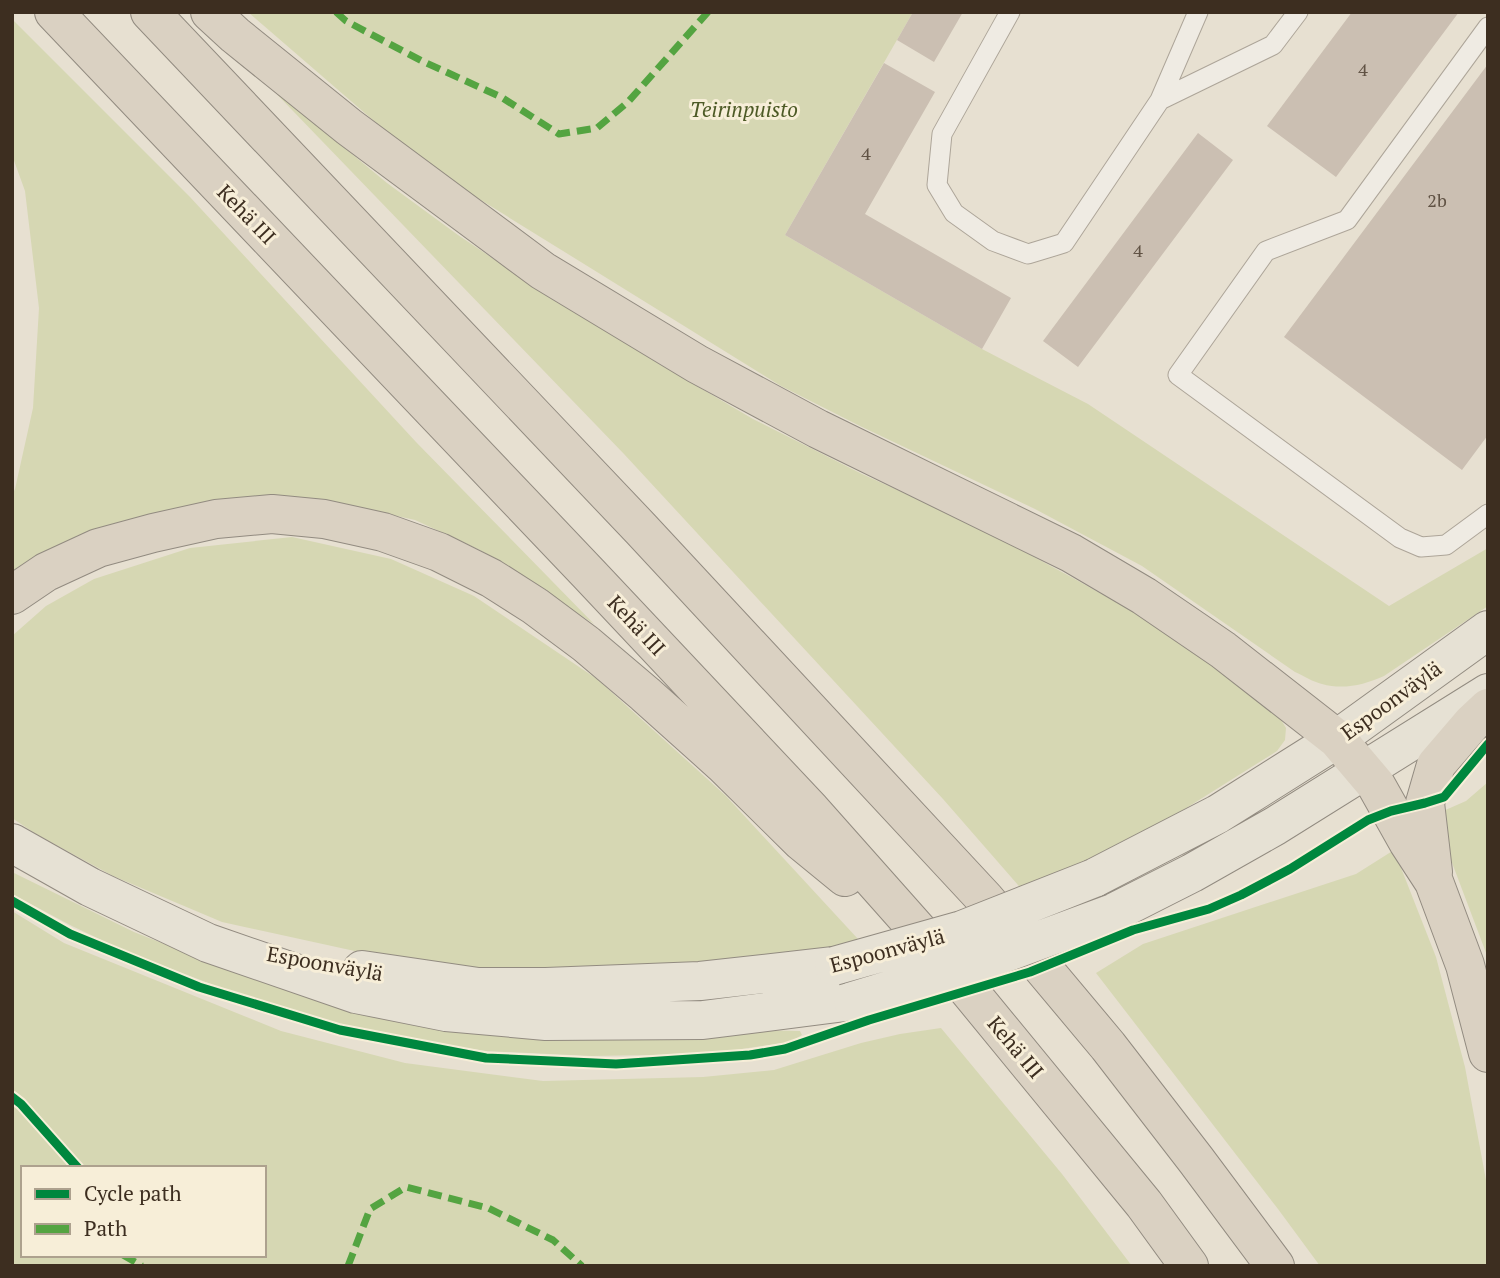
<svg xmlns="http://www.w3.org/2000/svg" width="1500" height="1278" font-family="'PT Serif',serif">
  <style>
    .green { fill: #d6d7b3; fill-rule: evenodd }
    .building { fill: #cbbfb2 }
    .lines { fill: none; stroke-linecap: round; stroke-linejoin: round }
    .lane-casing { stroke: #ada599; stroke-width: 21 }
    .primary-casing { stroke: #928b80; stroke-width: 40 }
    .highway-casing { stroke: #928b80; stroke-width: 40 }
    .lane { stroke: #efebe3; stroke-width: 19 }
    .primary { stroke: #e6e1d4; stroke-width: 38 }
    .highway { stroke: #dad1c2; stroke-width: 38 }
    .primary-bridge-casing { stroke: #928b80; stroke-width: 40; stroke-linecap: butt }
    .primary-bridge { stroke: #e6e1d4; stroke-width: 38 }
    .quiet { stroke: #54a441; stroke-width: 7; stroke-dasharray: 14 7; stroke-linecap: butt }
    .cycleway-casing { stroke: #f7eed8; stroke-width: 13 }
    .cycleway { stroke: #00873e; stroke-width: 9 }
    .labels { text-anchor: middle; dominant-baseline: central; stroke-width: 6; stroke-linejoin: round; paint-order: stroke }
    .number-label { font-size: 18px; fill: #605244 }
    .park-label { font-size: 21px; font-style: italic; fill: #4d5a26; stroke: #f7eed8 }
    .street-label { font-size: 21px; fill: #3d2e20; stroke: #f7eed8 }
  </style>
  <rect width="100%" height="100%" fill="#e7e0d1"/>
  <!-- green -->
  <path class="green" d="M 248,12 L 913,12 L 785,235 L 982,349 L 1088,404 L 1389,606 L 1488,548 L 1488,606 L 1384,676 C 1364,685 1343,690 1322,684 C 1313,682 1304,676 1295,672 L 1142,566 L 1035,509 L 860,426 L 781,386 L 463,189 L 381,127 Z
    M 12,19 L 190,197 L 416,442 L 594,624 L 480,550 L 415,520 L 326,500 L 226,504 L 12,585 L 12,495 L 15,489 L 33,408 L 39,308 L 25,191 L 12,155 Z
    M 266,83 L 387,183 L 458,235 L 540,290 L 656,362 L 753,419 L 862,474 L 973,524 L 1073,578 L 1146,619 L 1237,680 L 1280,718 L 1286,728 L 1285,740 L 1277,751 L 1180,812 L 1024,892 L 943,799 L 624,454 Z
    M 292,537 L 391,559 L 474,596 L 597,679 L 726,796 L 858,939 L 830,948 L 739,963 L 513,972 L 405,962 L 222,922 L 113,876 L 36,834 L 12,818 L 12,636 L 46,606 L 94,579 L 190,548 Z
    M 1488,782 L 1488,958 L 1434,815 L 1466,801 Z
    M 1394,850 L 1436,957 L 1465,1067 L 1488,1191 L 1488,1266 L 1320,1266 L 1278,1209 L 1096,973 L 1143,944 L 1356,874 Z
    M 12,872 L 134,932 L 225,968 L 740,1030 L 800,1031 L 802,1035 L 790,1042 L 707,1054 L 592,1056 L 486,1051 L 438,1044 L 340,1025 L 216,986 L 125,951 L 72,926 L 12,894 Z
    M 12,911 L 64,943 L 281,1031 L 405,1063 L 543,1081 L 703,1077 L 774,1070 L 861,1043 L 900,1034 L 941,1028 L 1062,1174 L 1132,1266 L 12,1266 ZM 23,1168 L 264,1168 L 264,1255 L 23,1255 Z"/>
  <!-- building -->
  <path class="building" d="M 913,12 L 963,12 L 934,62 L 897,40 Z
    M 1352,12 L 1459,12 L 1336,177 L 1267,126 Z
    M 884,63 L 935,92 L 865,214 L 1011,298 L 982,349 L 785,235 Z
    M 1488,64 L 1488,435 L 1462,470 L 1284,337 Z
    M 1198,133 L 1233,160 L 1078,367 L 1043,341 Z"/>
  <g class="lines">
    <!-- lane casing -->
    <g class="lane-casing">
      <path id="lane" d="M 1010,12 L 942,134 L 937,185 L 954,213 L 993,241 L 1028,254 L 1064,243 L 1160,100 L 1273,45 L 1298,12
        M 1488,27 L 1347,220 L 1266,251 L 1178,375 L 1400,538 L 1421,547 L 1446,545 L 1488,514
        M 1160,100 L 1198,12"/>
    </g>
    <!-- primary casing -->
    <g class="primary-casing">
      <path id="primary" d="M 12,843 L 90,887 L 208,943 L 356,994 L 446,1012 L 546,1021 L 703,1020 L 853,1001
        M 1094,878 L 1218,814 L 1337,739 L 1488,630
        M 1113,913 L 1192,873 L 1275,826 L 1488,693
        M 362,970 L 478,987 L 546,987 L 700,981 L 834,966"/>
    </g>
    <!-- highway casing -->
    <g class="highway-casing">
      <path id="highway" d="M 54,12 L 588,573 L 811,810 L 938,953 L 1144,1204 L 1189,1266
        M 150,12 L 641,529 L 985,899 L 1108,1046 L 1196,1160 L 1275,1266
        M 210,12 L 235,35 L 349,127 L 543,271 L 697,364 L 818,429 L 1071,553 L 1144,596 L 1223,650 L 1337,739 L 1376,785 L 1408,842 L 1434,882 L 1465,965 L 1488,1053
        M 12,595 L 46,572 L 98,548 L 153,533 L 216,519 L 272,514 L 324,519 L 383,532 L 439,552 L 491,578 L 535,606 L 586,644 L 645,694 L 723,764 L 801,841 L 845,877
        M 1433,872 L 1425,803 L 1436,765 L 1472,723 L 1488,708"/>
    </g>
    <!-- lane -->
    <use href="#lane" class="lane"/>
    <!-- primary -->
    <use href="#primary" class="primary"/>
    <!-- highway -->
    <use href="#highway" class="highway"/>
    <!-- primary-bridge casing -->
    <g class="primary-bridge-casing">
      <path id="primary-bridge" d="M 834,966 L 962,930 L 1094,878
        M 853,1001 L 978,963 L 1113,913"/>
    </g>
    <!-- primary-bridge -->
    <use href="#primary-bridge" class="primary-bridge"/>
    <!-- quiet -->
    <path class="quiet" d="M 336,12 L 346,21 L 422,61 L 501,97 L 559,134 L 597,128 L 628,102 L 708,12
      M 123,1255 L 142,1266
      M 348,1266 L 370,1209 L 406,1187 L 488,1208 L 553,1240 L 582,1266"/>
    <!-- cycleway casing -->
    <g class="cycleway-casing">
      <path id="cycleway" d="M 12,901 L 70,934 L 199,987 L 340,1030 L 486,1058 L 616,1064 L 750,1055 L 785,1049 L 869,1020 L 1030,972 L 1133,930 L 1209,909 L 1241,895 L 1290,869 L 1368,820 L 1391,811 L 1425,803 L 1444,797 L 1488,744
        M 12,1097 L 21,1104 L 78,1168"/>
    </g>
    <!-- cycleway -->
    <use href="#cycleway" class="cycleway"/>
  </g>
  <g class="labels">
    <!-- number labels -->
    <g class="number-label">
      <text x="1363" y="69">4</text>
      <text x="866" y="153">4</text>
      <text x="1437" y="200">2b</text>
      <text x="1138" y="250">4</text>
    </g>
    <!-- park labels -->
    <g class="park-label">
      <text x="744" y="109">Teirinpuisto</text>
    </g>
    <!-- street labels -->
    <g class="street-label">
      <text transform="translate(247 214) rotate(46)">Kehä III</text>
      <text transform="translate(637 625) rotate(47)">Kehä III</text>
      <text transform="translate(1391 700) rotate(-36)">Espoonväylä</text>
      <text transform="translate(887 950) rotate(-15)">Espoonväylä</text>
      <text transform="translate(325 963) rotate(10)">Espoonväylä</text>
      <text transform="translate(1016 1047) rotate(50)">Kehä III</text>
    </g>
  </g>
  <!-- border -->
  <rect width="1500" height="1278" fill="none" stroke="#3d2e20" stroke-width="28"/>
  <!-- legend -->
  <rect x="21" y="1166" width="245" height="91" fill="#f7eed8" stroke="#ada18e" stroke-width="2"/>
  <rect x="35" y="1189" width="35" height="10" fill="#00873e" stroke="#ada18e" stroke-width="2"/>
  <text x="84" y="1201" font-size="21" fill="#3d2e20">Cycle path</text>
  <rect x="35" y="1224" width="35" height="10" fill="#54a441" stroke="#ada18e" stroke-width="2"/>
  <text x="84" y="1236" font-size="21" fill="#3d2e20">Path</text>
</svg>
